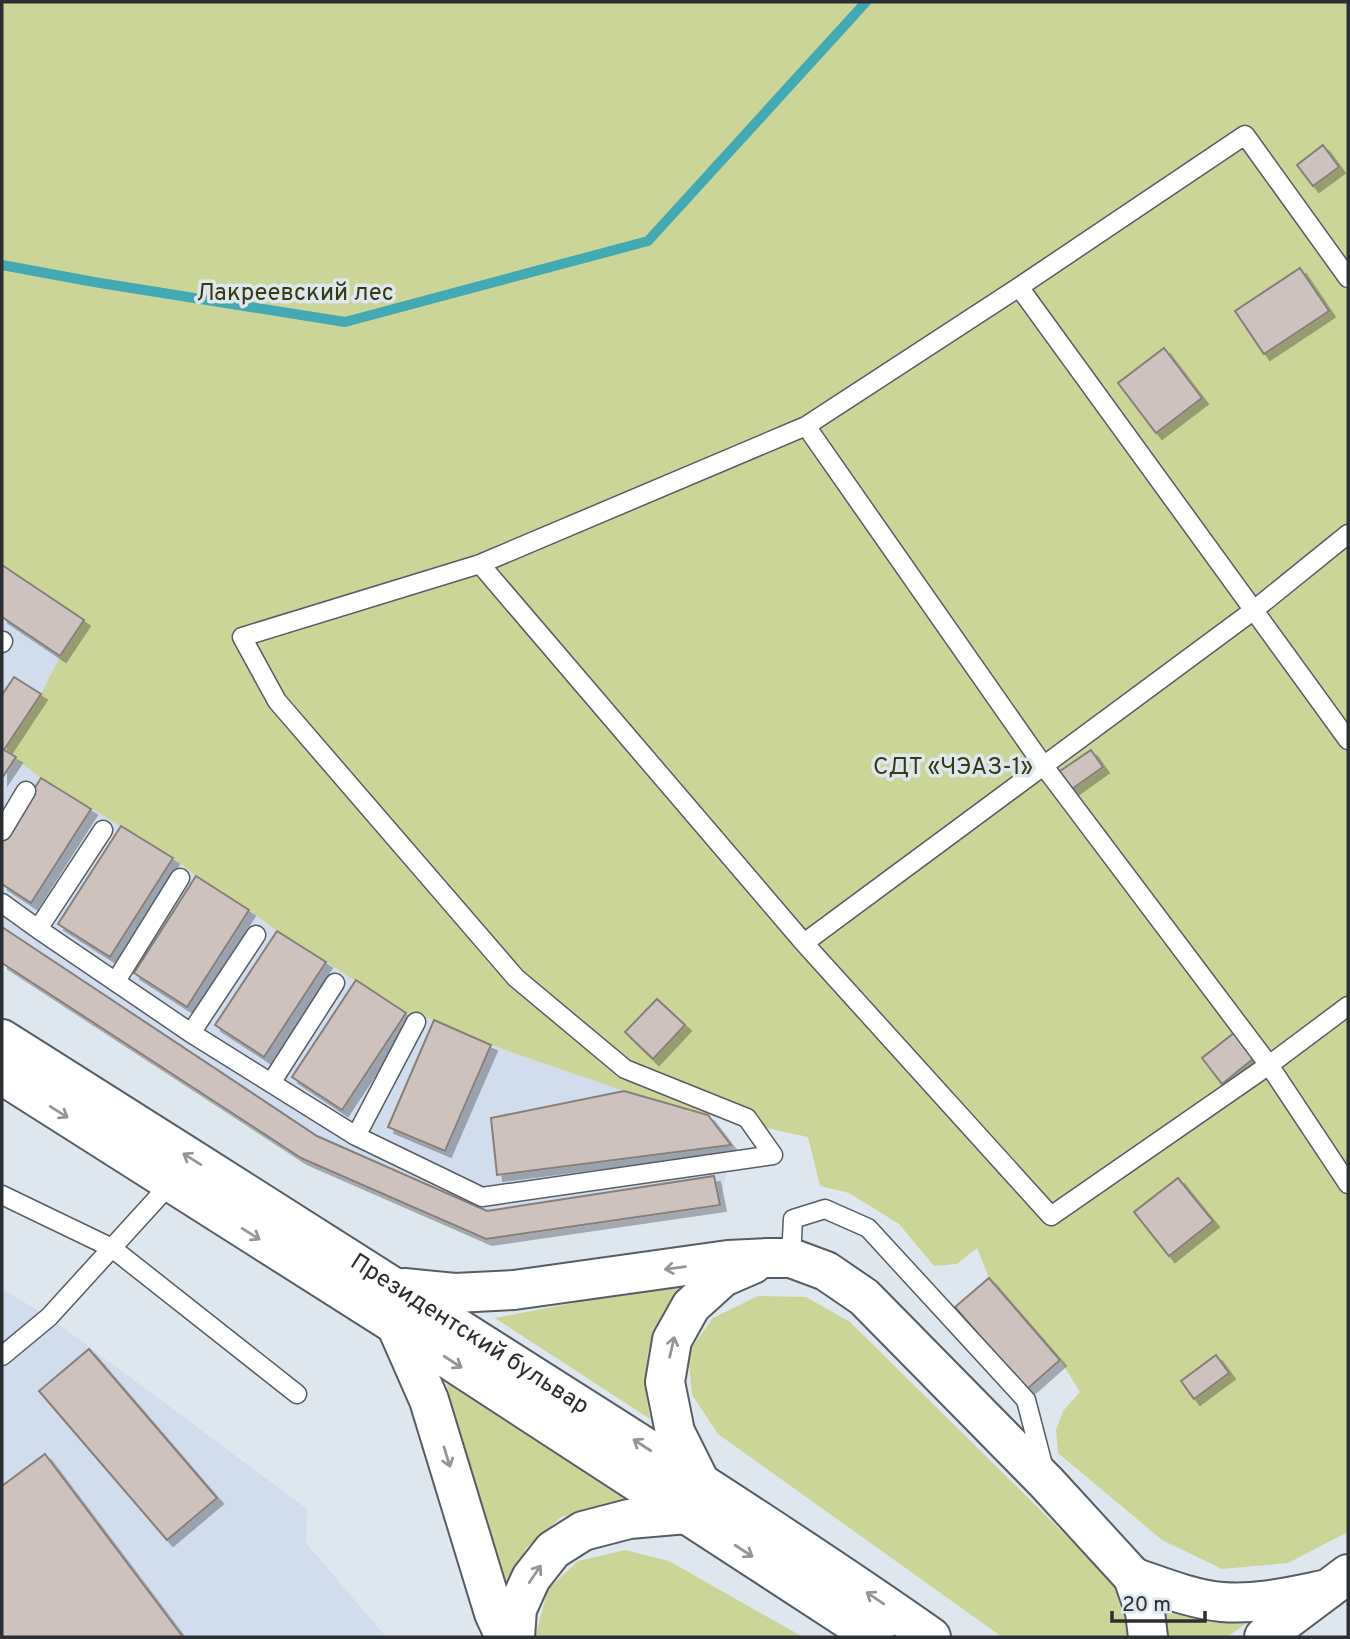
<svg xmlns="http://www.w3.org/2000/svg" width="1350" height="1639" font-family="Overpass,sans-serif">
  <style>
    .built { fill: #d1ddec }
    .green { fill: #ccd598 }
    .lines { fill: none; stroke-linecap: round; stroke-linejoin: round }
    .stream { stroke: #43a9b3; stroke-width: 10 }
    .building { fill: #cdc2bd; stroke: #897f7a; stroke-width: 2; filter: url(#shadow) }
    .lane-casing { stroke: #565d64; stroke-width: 21 }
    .secondary-casing { stroke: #565d64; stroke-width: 42 }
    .primary-casing { stroke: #565d64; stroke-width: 42 }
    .lane { stroke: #fff; stroke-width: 18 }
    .secondary { stroke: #fff; stroke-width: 38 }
    .primary { stroke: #fff; stroke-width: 38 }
    .oneway { stroke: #959698 }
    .labels { text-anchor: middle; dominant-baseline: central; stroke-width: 7; stroke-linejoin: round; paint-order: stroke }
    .park-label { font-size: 24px; fill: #373b12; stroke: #dee6ee }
    .street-label { font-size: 24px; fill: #2b2e32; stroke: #dee6ee }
  </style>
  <defs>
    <filter id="shadow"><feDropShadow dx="6" dy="6" stdDeviation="0" flood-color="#0004"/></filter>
  </defs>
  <rect width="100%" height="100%" fill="#dee6ee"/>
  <!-- built -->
  <path class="built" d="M 2,565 L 84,620 L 60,656 L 41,694 L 5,750 L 41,778 L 173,858 L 196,876 L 249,910 L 277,931 L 406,1013 L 434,1020 L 491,1045 L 624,1091 L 708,1115 L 731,1145 L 720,1205 L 486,1239 L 301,1158 L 2,963 Z
    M 2,1289 L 49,1317 L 307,1509 L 306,1543 L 386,1637 L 2,1637 Z"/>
  <!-- green -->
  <path class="green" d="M 2,2 L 1348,2 L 1348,1532 L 1288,1563 L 1222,1569 L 1162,1540 L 1058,1453 L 1056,1430 L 1063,1411 L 1080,1392 L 1060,1360 L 989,1278 L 977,1248 L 957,1264 L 934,1266 L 899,1224 L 849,1193 L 820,1186 L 808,1137 L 708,1115 L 624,1091 L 491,1045 L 434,1020 L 406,1013 L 277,931 L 249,910 L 196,876 L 173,858 L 41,778 L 4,750 L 41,694 L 60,656 L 84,620 L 2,565 Z
    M 682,1282 C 674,1295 666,1307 659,1320 C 643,1351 644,1386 650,1419 L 495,1318 Z
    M 758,1296 L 806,1297 L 850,1322 L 1109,1578 L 1126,1607 L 1132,1637 L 1002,1637 L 718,1434 L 692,1395 L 688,1353 L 713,1318 Z
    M 445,1378 L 627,1499 L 561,1517 L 526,1548 L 504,1599 Z
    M 625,1550 L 669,1561 L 803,1637 L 535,1637 L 548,1589 L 578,1561 Z
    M 1161,1600 L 1251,1620 L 1227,1637 L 1166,1637 Z"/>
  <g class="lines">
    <!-- stream -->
    <path class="stream" d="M 2,265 L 94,282 L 345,322 L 648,241 L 866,2"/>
  </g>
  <!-- building -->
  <path class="building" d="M 1323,145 L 1339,167 L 1313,186 L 1297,165 Z
    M 1300,268 L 1329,311 L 1264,354 L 1235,311 Z
    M 1164,348 L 1202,398 L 1156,433 L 1118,383 Z
    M 2,565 L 84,620 L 60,656 L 2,617 Z
    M 14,677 L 41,694 L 4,750 L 16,757 L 2,778 L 2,695 Z
    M 1091,750 L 1103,767 L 1069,791 L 1057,773 Z
    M 41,778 L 91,809 L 31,903 L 2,884 L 2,840 Z
    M 121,826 L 173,858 L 110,957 L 58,924 Z
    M 196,876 L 249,910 L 187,1007 L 134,973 Z
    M 2,927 L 317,1136 L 487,1211 L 714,1176 L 720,1205 L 486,1239 L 301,1158 L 2,963 Z
    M 277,931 L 326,962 L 264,1057 L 215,1025 Z
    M 356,980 L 406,1013 L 342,1110 L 292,1077 Z
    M 657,999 L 685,1025 L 653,1059 L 625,1032 Z
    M 434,1020 L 491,1045 L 445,1151 L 388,1127 Z
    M 1234,1033 L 1254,1058 L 1222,1084 L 1202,1058 Z
    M 624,1091 L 708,1115 L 731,1145 L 497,1175 L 491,1118 Z
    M 1178,1178 L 1213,1221 L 1169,1256 L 1134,1212 Z
    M 989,1278 L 1060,1360 L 1026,1390 L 955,1307 Z
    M 89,1349 L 217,1498 L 167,1540 L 39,1391 Z
    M 1216,1355 L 1229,1373 L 1194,1399 L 1181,1381 Z
    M 45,1454 L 183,1637 L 2,1637 L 2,1486 Z"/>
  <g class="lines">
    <!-- lane casing -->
    <g class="lane-casing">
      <path id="lane" d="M 1019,287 L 1245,135 L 1348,278
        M 806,426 L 1043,765 L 1269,1065 L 1348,1006
        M 480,564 L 804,943 L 1051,1216 L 1269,1065 L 1348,1184
        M 2,643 L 3,641
        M 2,831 L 26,791
        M 2,903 L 38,929 L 191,1033 L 356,1136 L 482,1197 L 773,1155 L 747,1118 L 625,1069 L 516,978 L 277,701 L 242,637 L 480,564 L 806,426 L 1019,287 L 1348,740
        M 38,929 L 103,830
        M 804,943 L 1254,610 L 1348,534
        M 116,981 L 180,878
        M 191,1033 L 256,935
        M 271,1083 L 335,983
        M 356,1136 L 416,1022
        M 2,1195 L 112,1248 L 297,1394
        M 791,1258 L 793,1219 L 825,1209 L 868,1228 L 1026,1400 L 1044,1469
        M 2,1356 L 49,1317 L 171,1183"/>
    </g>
    <!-- secondary casing -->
    <g class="secondary-casing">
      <g id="secondary">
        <path id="s1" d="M 2,1039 C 188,1157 375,1274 560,1393 C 685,1472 810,1552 931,1637"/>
        <path d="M 2,1075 L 396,1325 L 875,1637"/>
        <path d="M 404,1288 L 455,1293 L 514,1290 L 728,1260 L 767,1258 L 791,1258 L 826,1271 L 864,1297 L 1047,1483 L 1133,1577 L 1145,1612 L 1148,1637"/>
        <path d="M 396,1325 L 429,1400 L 494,1613 L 505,1637"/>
        <path d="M 700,1482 L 675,1432 L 665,1382 L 672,1340 L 691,1306 L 723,1277 L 753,1264"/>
        <path d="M 1133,1577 C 1162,1587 1191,1599 1222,1602 C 1258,1605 1293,1596 1328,1589"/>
        <path d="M 515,1637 L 517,1609 L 531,1578 L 553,1550 L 583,1531 L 629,1519 L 687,1514"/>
      </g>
    </g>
    <!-- primary casing -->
    <g class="primary-casing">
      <path id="primary" d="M 1264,1637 L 1348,1574"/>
    </g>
    <!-- lane -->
    <use href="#lane" class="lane"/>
    <!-- secondary -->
    <use href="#secondary" class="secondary"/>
    <!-- primary -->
    <use href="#primary" class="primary"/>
  </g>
  <!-- one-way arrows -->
  <defs><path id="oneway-shaft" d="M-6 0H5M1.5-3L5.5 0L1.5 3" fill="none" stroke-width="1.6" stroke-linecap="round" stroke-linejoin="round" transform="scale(1.75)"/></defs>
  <g class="oneway">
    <use href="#oneway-shaft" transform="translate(59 1112) rotate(32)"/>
    <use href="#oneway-shaft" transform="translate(192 1159) rotate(-148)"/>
    <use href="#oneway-shaft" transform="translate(251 1234) rotate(32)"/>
    <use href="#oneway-shaft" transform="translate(675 1268) rotate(172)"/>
    <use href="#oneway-shaft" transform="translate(672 1347) rotate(-77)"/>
    <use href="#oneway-shaft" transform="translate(453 1362) rotate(33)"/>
    <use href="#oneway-shaft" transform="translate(642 1445) rotate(-147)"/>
    <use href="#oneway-shaft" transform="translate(447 1457) rotate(73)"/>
    <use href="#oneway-shaft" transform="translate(744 1551) rotate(33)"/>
    <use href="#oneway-shaft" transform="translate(535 1574) rotate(-56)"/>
    <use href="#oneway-shaft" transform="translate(875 1598) rotate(-146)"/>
  </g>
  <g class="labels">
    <!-- park labels -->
    <g class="park-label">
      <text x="295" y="294">Лакреевский лес</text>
      <text x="953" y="768">СДТ «ЧЭАЗ-1»</text>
    </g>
    <!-- street labels -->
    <g class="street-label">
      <text stroke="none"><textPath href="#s1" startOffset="553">Президентский бульвар</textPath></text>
    </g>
  </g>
  <!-- border -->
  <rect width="1350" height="1639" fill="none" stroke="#2b2e32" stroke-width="7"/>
  <!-- scale -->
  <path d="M1112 1611v10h93v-10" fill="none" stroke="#2b2e32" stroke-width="3.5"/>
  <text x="1122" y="1611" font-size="21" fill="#2b2e32" stroke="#dee6ee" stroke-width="5" paint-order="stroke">20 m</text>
</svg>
